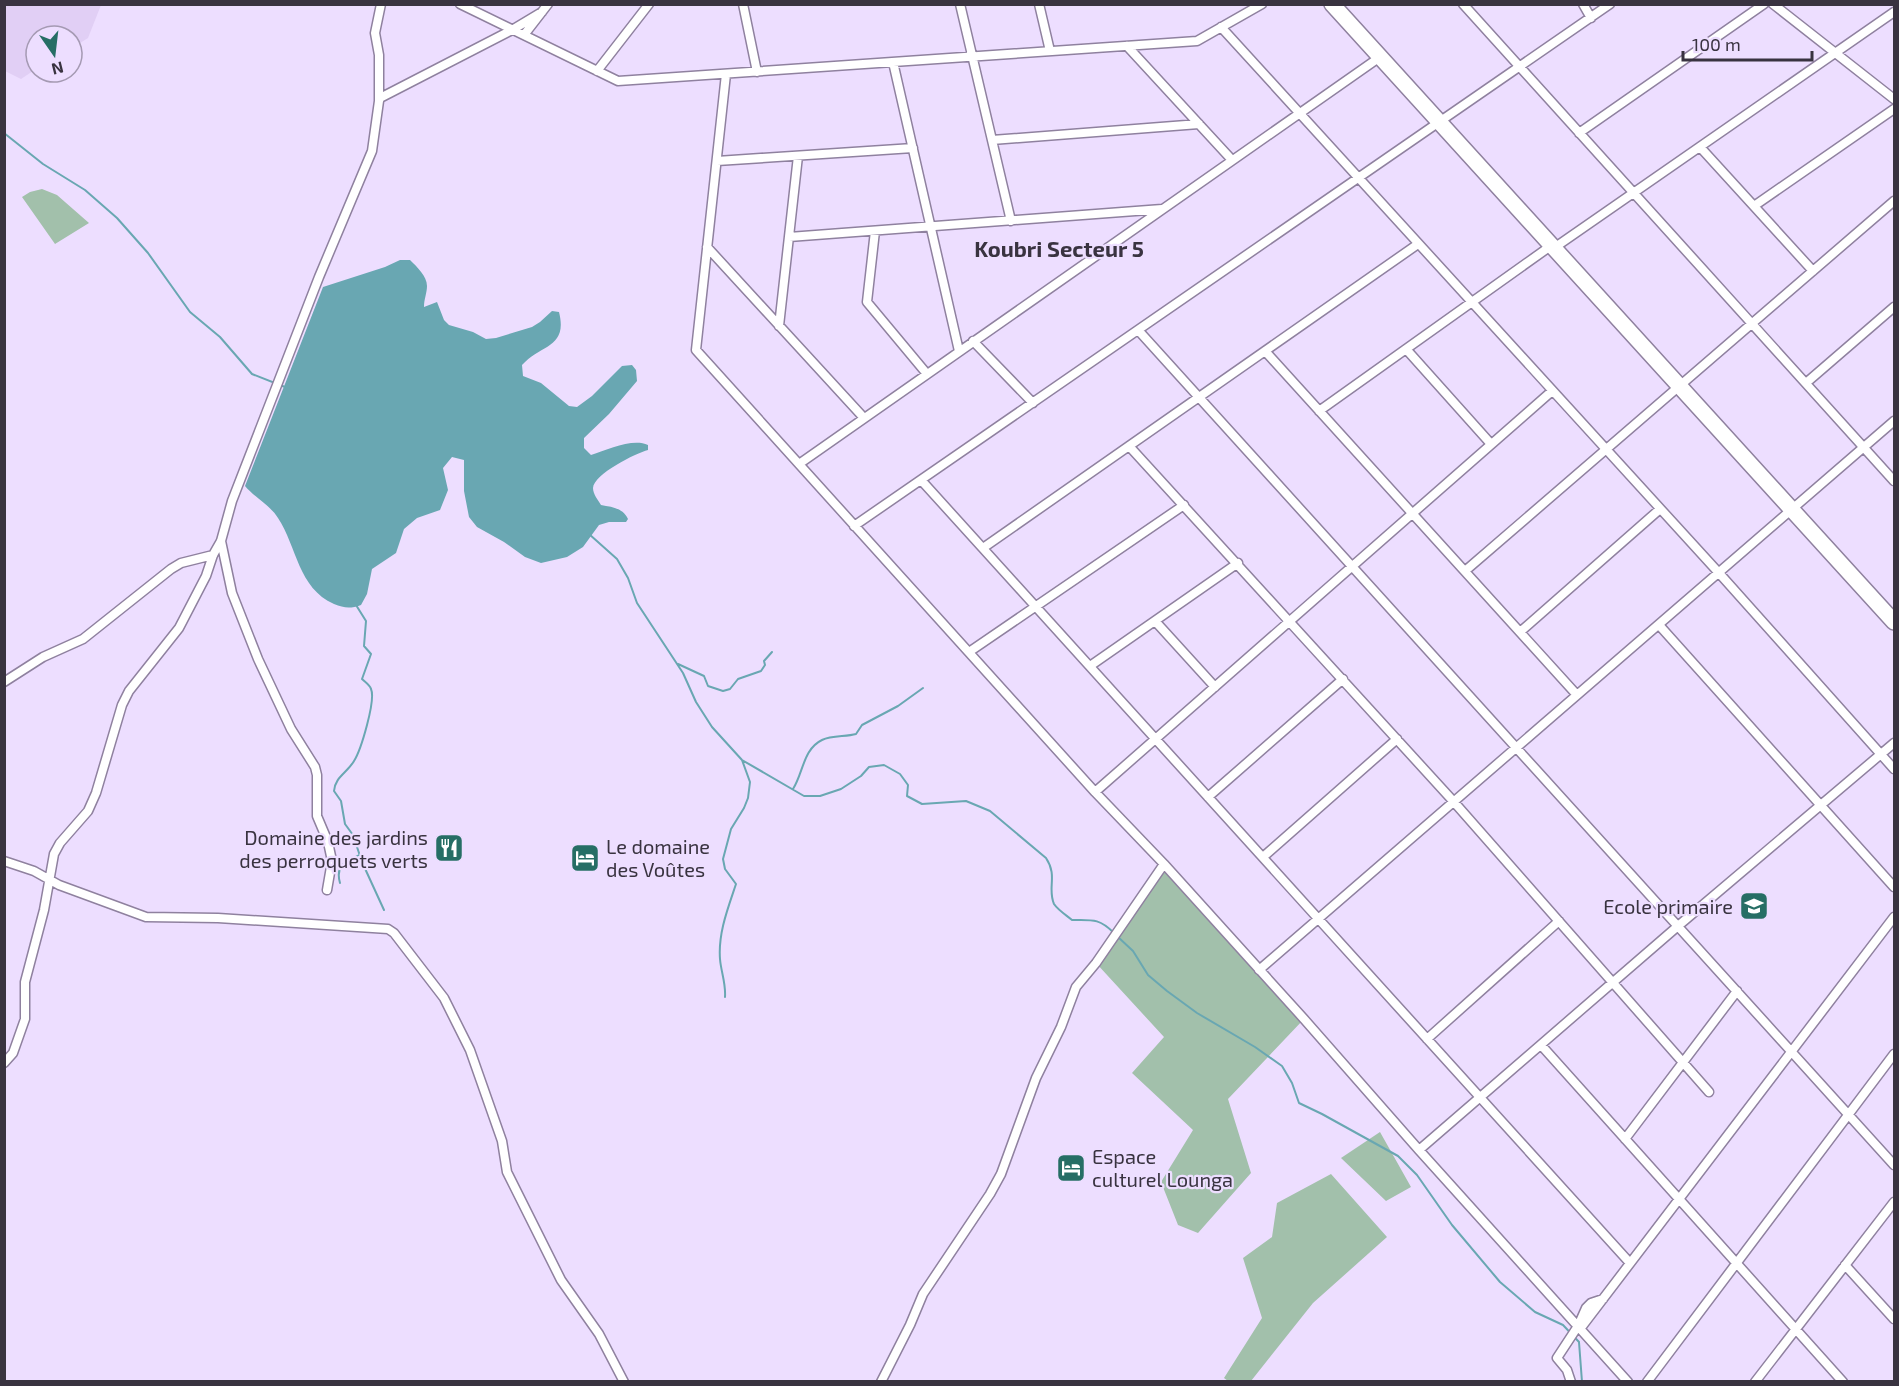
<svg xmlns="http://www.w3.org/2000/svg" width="1899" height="1386" font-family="'Exo 2',sans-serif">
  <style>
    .built { fill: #e1cff5 }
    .green { fill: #a2c0ab }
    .water { fill: #69a7b2 }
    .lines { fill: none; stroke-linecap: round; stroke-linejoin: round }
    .stream { stroke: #69a7b2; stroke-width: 2 }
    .street-casing { stroke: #8f819f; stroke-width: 11 }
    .highway-casing { stroke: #8f819f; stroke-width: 18 }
    .street { stroke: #fff; stroke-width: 8 }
    .highway { stroke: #fff; stroke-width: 15 }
    .labels { text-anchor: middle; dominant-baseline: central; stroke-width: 4.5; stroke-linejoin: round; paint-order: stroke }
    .poi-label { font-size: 20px; fill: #393340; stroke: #eddeff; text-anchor: end }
    .quarter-label { font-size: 22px; font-weight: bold; fill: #393340; stroke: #eddeff }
  </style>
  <rect width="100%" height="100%" fill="#eddeff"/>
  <!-- built -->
  <path class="built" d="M 5,4 L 101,4 L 101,5 L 88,38 L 72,48 L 72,36 L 36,36 L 36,69 L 21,79 L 5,71 Z"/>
  <!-- green -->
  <path class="green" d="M 42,189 L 57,195 L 89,223 L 55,244 L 22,197 L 30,192 Z
    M 1164,864 L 1304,1019 L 1228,1099 L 1251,1173 L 1198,1233 L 1178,1225 L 1161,1182 L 1193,1130 L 1132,1073 L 1164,1037 L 1096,963 Z
    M 1380,1132 L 1411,1187 L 1386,1201 L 1341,1158 Z
    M 1331,1174 L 1387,1237 L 1313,1303 L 1251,1381 L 1228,1381 L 1224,1378 L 1262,1318 L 1243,1258 L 1272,1237 L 1277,1203 Z"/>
  <!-- water -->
  <path class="water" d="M 400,260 L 410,260 C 417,267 427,276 427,286 C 427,293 424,299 424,307 L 437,302 L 444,320 L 449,325 L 473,332 L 486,339 L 496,338 L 532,327 L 540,322 L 552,311 L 559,312 C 568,348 541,344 522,365 L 523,376 L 541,383 L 569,406 L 577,407 L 592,396 L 622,366 L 632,365 L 636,370 L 637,381 L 609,414 L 584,438 L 584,448 L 591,455 C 608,450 632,438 648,445 L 648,450 C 636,453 594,474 593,488 C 593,494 598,500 601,505 C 612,507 623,508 628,519 L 626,522 L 609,522 L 599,525 L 583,547 L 567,557 L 541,563 L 525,557 L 504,542 L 477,527 L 469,517 L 464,491 L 464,460 L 452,457 L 443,468 L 448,490 L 440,510 L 417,518 L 404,529 L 396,553 L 372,569 L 367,594 L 361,605 C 350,609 344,608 334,604 C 298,588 297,547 278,518 C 271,506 254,497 245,486 L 323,287 L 385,267 Z"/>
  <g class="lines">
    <!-- stream -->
    <path class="stream" d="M 4,133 L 43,164 L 85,190 L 117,218 L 148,253 L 190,312 L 220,337 L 252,374 L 285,387
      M 589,534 L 617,559 L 628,578 L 637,603 L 683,673 L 696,702 L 712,727 L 742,760 L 804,796 L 820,796 L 841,789 L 861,776 L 869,767 L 884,765 L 900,774 L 908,785 L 907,796 L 922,804 L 966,801 L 990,811 L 1046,858 C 1058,876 1047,888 1054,904 C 1058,910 1066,915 1072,920 C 1092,920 1099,918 1114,933
      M 356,605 L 366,621 L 364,646 L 371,654 L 362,679 C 365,682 370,685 371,689 C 376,700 361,750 354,761 C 347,773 335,777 334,791 L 341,801 L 345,824 L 353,835 L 362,862 L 384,910
      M 678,664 L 704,676 L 708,686 L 723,691 L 730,689 L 738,679 L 761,671 L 765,665 L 764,661 L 772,652
      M 793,789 C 803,774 803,749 822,740 C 832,735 846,737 856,734 L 862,725 L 898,706 L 923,688
      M 340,883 C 335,865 345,862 360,855
      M 1118,937 L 1133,951 L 1148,975 L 1167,991 L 1197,1013 L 1255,1047 L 1282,1066 L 1292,1083 L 1299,1103 L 1322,1114 L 1398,1156 L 1417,1175 L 1452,1225 L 1500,1282 L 1535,1312 L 1563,1325 L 1579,1342 L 1582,1382
      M 725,997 C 726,983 721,972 720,959 C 718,933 728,908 736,884 L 725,869 L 723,859 L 731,829 L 744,808 L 748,798 L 750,782 L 742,760"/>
    <!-- street casing -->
    <g class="street-casing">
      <path id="street" d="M 460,4 L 618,81 L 1197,41 L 1262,4
        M 743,4 L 757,72
        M 960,4 L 1011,221
        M 1039,4 L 1050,51
        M 1463,4 L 1894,481
        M 1583,4 L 1591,18
        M 1773,4 L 1894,99
        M 1221,27 L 1719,573 L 1894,769
        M 524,35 L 548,4
        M 1127,46 L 1232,160
        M 893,62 L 959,351
        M 597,71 L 649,4
        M 726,74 L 696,350 L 1095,792 L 1164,864 L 1304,1019 L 1419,1150 L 1628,1382
        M 379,101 L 379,55 L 375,33 L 381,4
        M 1579,133 L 1764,4
        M 992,140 L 1199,124
        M 1700,147 L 1813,271
        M 717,161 L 913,148
        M 1754,206 L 1894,109
        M 875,231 L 867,302 L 927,374
        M 789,237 L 1162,209
        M 707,247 L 864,418
        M 1554,248 L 1894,12
        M 779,326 L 798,156
        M 1138,330 L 1894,1165
        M 973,341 L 1033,403
        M 1406,349 L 1491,444
        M 1265,351 L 1577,695
        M 1806,383 L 1894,307
        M 1319,411 L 1552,245
        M 1129,446 L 1454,802 L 1709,1092
        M 799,464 L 1380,57
        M 921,480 L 1630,1263
        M 854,526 L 1610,4
        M 221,541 L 232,593 L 258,659 L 291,729 L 315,767 L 317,775 L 317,816 L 328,842 L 332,861 L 327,890
        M 983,548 L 1418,244
        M 1465,571 L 1894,201
        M 1155,621 L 1215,687
        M 1659,625 L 1894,887
        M 1520,632 L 1660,509
        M 969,652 L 1184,505
        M 1090,666 L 1238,563
        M 4,682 L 43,657 L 83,639 L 171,569 L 181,563 L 213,555
        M 1095,792 L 1552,391
        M 1208,797 L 1343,679
        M 1263,857 L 1397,739
        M 4,861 L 34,871 L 59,885 L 146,917 L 218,918 L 388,929 L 394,933 L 444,998 L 470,1050 L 502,1141 L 507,1172 L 561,1280 L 599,1334 L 624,1382
        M 1259,970 L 1894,421
        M 1427,1039 L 1559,921
        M 1541,1045 L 1843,1382
        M 4,1063 L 13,1053 L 25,1019 L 25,982 L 44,910 L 54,854 L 60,843 L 88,811 L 96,793 L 122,705 L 129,691 L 179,628 L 206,576 L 213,555 L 221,541 L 232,501 L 319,277 L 372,151 L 379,101 L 380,98 L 512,30 L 542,12
        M 1625,1139 L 1737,991
        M 1419,1150 L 1678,926 L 1894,743
        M 1845,1265 L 1894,1319
        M 1580,1329 L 1894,917
        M 881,1382 L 910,1325 L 923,1294 L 990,1194 L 1001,1174 L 1036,1078 L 1061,1027 L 1076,987 L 1096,963 L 1164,864
        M 1571,1382 L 1567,1370 L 1557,1358 L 1578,1326 L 1586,1308 L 1591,1303 L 1603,1299
        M 1647,1382 L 1894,1054
        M 1755,1382 L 1894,1202"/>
    </g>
    <!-- highway casing -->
    <g class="highway-casing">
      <path id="highway" d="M 1332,4 L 1894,622"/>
    </g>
    <!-- street -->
    <use href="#street" class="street"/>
    <!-- highway -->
    <use href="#highway" class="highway"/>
  </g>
  <!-- icons -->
  <defs>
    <g id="restaurant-square" transform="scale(1.5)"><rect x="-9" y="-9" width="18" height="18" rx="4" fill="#266e65" stroke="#eddeff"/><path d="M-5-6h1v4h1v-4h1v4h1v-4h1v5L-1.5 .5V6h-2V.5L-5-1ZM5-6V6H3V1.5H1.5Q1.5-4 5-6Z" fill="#fff"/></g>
    <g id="hotel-square" transform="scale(1.5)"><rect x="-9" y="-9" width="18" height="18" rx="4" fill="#266e65" stroke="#eddeff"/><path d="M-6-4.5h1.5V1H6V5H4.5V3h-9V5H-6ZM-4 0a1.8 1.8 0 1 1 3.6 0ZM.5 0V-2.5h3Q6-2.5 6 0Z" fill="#fff"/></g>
    <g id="school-square" transform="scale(1.5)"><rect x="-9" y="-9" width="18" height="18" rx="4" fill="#266e65" stroke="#eddeff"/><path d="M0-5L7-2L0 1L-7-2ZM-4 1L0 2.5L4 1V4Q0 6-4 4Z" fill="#fff"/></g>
  </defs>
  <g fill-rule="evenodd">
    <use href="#restaurant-square" x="449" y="848"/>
    <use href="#hotel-square" x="585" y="858"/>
    <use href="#school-square" x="1754" y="906"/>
    <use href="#hotel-square" x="1071" y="1168"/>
  </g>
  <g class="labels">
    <!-- poi labels -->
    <g class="poi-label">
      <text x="428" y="837">Domaine des jardins<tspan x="428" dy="23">des perroquets verts</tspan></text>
      <text x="606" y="846" text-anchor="start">Le domaine<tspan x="606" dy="23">des Voûtes</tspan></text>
      <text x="1733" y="906">Ecole primaire</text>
      <text x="1092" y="1156" text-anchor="start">Espace<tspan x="1092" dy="23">culturel Lounga</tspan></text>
    </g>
    <!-- quarter labels -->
    <g class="quarter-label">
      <text x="1059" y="248">Koubri Secteur 5</text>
    </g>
  </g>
  <!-- border -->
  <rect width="1899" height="1386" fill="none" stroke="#393340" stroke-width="12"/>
  <!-- north arrow -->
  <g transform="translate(54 54) rotate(166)"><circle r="28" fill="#eddeff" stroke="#a59ab3" stroke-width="1.5"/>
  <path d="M0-4.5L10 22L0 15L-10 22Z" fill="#266e65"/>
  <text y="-9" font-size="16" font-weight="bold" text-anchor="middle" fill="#393340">N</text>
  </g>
  <!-- scale -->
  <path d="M1683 51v9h129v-9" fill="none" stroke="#393340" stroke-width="3"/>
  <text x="1692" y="51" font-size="18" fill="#393340" stroke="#eddeff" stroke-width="4.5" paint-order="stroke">100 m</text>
</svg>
